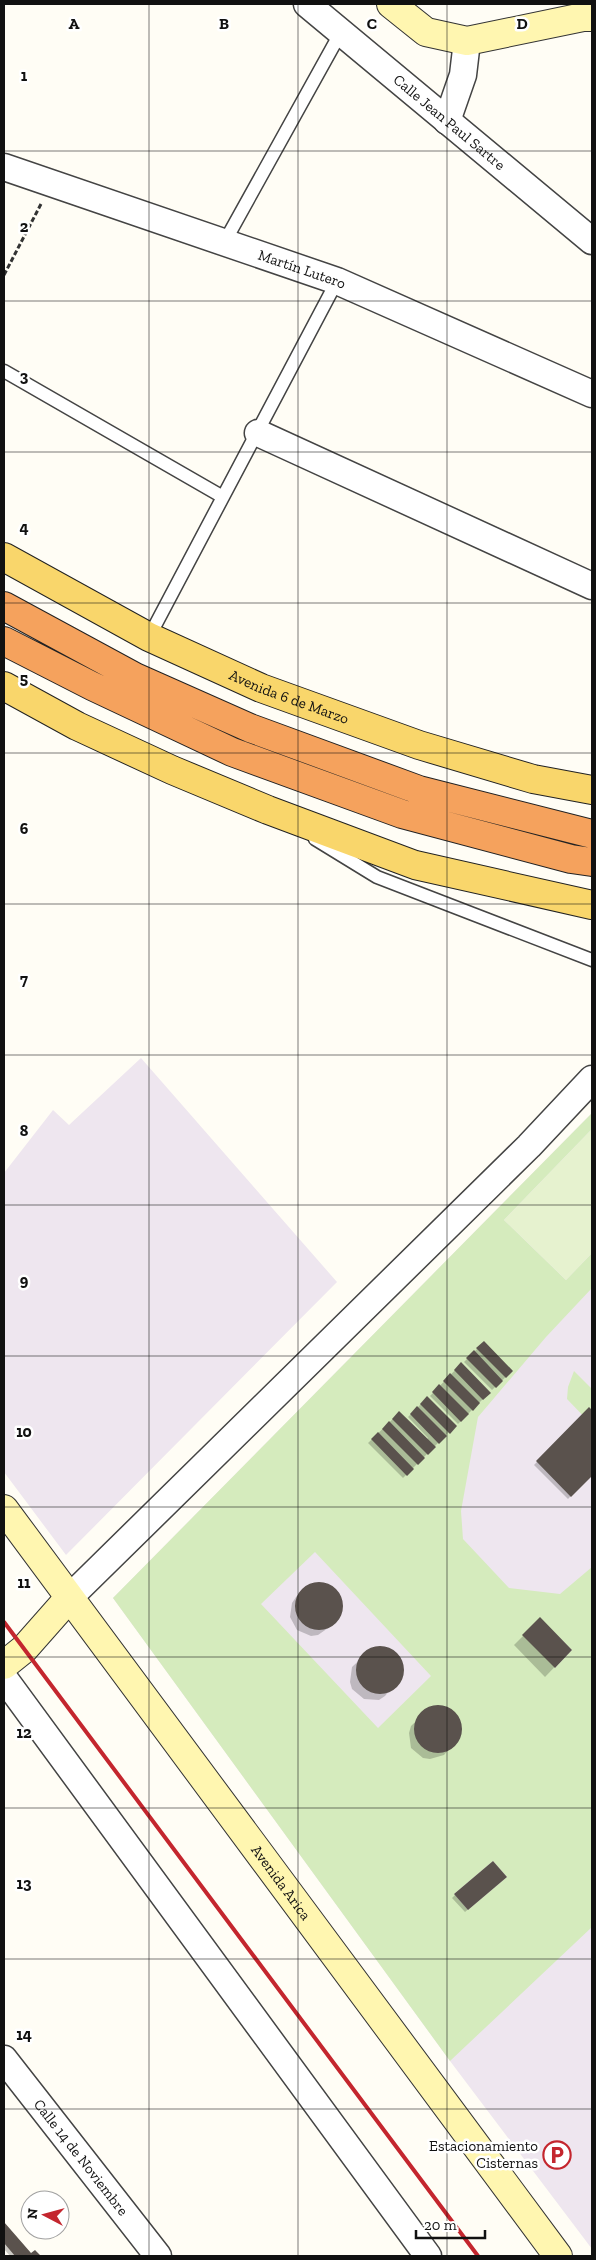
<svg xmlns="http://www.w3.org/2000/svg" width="596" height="2260" font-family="'Zilla Slab',serif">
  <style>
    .industrial { fill: #eee6ef }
    .green { fill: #d5ebbd; fill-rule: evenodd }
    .pitch { fill: #e6f2cf }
    .shadow { fill: #0003 }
    .building { fill: #5a524d }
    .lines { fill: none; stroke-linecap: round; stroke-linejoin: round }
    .lane-casing { stroke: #444; stroke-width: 15 }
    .street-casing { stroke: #444; stroke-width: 29 }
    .secondary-casing { stroke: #333; stroke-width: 30 }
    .primary-casing { stroke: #222; stroke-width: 30 }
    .highway-casing { stroke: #222; stroke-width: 30 }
    .path { stroke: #333; stroke-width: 3; stroke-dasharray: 5 2.5; stroke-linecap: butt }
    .lane { stroke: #fff; stroke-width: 12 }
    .street { stroke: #fff; stroke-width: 26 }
    .secondary { stroke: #fff6b0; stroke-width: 28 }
    .primary { stroke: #f9d66b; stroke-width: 28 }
    .highway { stroke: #f5a25d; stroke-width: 28 }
    .rail { stroke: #c4262e; stroke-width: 4 }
    .grid { fill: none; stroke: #111; stroke-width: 1; stroke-opacity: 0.55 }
    .labels { text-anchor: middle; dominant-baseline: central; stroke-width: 5; stroke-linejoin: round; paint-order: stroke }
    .street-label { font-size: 15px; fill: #111; stroke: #fff }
    .poi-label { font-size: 15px; fill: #111; stroke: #fff; text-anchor: end }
    .grid-label { font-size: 16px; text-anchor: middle; font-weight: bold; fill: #111; stroke: #fff; stroke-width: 5; stroke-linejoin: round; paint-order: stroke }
  </style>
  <rect width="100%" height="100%" fill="#fffdf5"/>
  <!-- industrial -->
  <path class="industrial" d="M 141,1058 L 337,1282 L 66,1555 L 4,1472 L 4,1173 L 53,1110 L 69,1125 Z
    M 592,1113 L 592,2249 L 450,2061 L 113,1598 Z"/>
  <!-- green -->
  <path class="green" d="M 592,1113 L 592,1129 L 504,1220 L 566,1280 L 592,1253 L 592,1288 L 546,1337 L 478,1417 L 461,1511 L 463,1539 L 509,1588 L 560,1594 L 592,1567 L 592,1927 L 450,2061 L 113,1598 ZM 315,1552 L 431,1676 L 378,1728 L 261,1604 ZM 540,1618 L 572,1650 L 555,1668 ZM 493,1861 L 507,1877 L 468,1910 L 454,1894 Z
    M 574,1371 L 592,1389 L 592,1425 L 567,1399 L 568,1387 Z"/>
  <!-- pitch -->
  <path class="pitch" d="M 592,1129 L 592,1253 L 566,1280 L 504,1220 Z"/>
  <!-- shadow -->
  <path class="shadow" d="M 484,1342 L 512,1371 L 492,1390 L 464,1362 Z
    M 461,1364 L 489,1393 L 458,1424 L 430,1396 Z
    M 427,1398 L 455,1426 L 403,1478 L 368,1443 L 399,1413 L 426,1440 L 428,1438 L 408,1417 Z
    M 589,1409 L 592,1412 L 592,1474 L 568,1499 L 534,1465 Z
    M 317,1583 L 331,1586 L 340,1598 L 341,1612 L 331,1626 L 318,1635 L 311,1636 L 297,1630 L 290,1617 L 292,1603 L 296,1597 L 303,1589 Z
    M 540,1619 L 571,1650 L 545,1677 L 514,1645 Z
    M 384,1648 L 397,1656 L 400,1662 L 401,1677 L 385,1696 L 379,1700 L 364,1699 L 352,1689 L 350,1682 L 352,1667 L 370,1650 Z
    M 443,1707 L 456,1715 L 459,1721 L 460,1736 L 444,1755 L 430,1759 L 423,1758 L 411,1748 L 409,1733 L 411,1726 L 429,1709 Z
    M 502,1880 L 465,1912 L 452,1898 L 455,1895 Z
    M 4,2223 L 31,2255 L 35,2251 L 39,2256 L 10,2256 L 4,2249 Z"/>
  <!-- building -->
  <path class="building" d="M 484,1341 L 513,1371 L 506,1378 L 476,1348 Z
    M 474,1350 L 503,1381 L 496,1388 L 466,1358 Z
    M 461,1362 L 491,1393 L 483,1400 L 454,1370 Z
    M 450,1373 L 480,1403 L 473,1411 L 443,1381 Z
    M 439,1384 L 469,1414 L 461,1422 L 432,1392 Z
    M 427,1396 L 457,1426 L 450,1434 L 420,1404 Z
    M 417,1406 L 447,1436 L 439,1444 L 410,1414 Z
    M 589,1407 L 592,1410 L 592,1476 L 571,1497 L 536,1461 Z
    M 399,1411 L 436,1447 L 428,1455 L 392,1419 Z
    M 389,1421 L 425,1458 L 418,1465 L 382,1429 Z
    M 378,1432 L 414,1469 L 407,1476 L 371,1439 Z
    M295 1606a24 24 0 1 1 48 0a24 24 0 1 1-48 0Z
    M 540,1617 L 572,1650 L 555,1668 L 522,1635 Z
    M356 1670a24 24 0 1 1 48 0a24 24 0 1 1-48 0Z
    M414 1729a24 24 0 1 1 48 0a24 24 0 1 1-48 0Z
    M 493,1861 L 507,1877 L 468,1910 L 454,1894 Z
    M 4,2222 L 31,2253 L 35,2250 L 41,2256 L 15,2256 L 4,2243 Z"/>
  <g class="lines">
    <!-- lane casing -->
    <g class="lane-casing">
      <path id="lane" d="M 224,243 L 341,32
        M 4,371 L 223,497
        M 149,637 L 337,281
        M 315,839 L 377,877 L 592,960"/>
    </g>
    <!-- street casing -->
    <g class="street-casing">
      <g id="street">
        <path id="s1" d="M 307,4 L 592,241"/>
        <path d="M 447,121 L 463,75 L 467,41"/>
        <path id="s2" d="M 4,167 L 337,281 L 592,394"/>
        <path d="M 258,433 L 592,586"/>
        <path d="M 69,1598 L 529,1146 L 592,1079"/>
        <path d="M 4,1678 L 428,2256"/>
        <path id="s3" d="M 4,2059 L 158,2256"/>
      </g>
    </g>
    <!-- secondary casing -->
    <g class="secondary-casing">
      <g id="secondary">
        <path d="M 391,4 L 426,32 L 467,41 L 583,17 L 592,17"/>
        <path id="s4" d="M 4,1509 L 558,2256"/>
        <path d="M 4,1665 L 24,1649 L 69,1598"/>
      </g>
    </g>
    <!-- primary casing -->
    <g class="primary-casing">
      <g id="primary">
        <path id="s5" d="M 4,557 L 149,637 L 261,688 L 419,745 L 533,779 L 592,790"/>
        <path d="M 4,686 L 77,726 L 172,770 L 268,810 L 415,865 L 592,905"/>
      </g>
    </g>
    <!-- highway casing -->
    <g class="highway-casing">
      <path id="highway" d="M 4,606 L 135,677 L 250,728 L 419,790 L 592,834
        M 4,641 L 92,686 L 232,752 L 402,814 L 571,859 L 592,862"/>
    </g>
    <!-- path -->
    <path class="path" d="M 4,275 L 41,204"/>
    <!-- lane -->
    <use href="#lane" class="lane"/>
    <!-- street -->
    <use href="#street" class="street"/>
    <!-- secondary -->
    <use href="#secondary" class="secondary"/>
    <!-- primary -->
    <use href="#primary" class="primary"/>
    <!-- highway -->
    <use href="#highway" class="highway"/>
    <!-- rail -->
    <path class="rail" d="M 4,1622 L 478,2256"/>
  </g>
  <!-- grid -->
  <path class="grid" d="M 149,4 L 149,2256M 298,4 L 298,2256M 447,4 L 447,2256M 4,151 L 592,151M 4,301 L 592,301M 4,452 L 592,452M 4,603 L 592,603M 4,753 L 592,753M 4,904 L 592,904M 4,1055 L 592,1055M 4,1205 L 592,1205M 4,1356 L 592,1356M 4,1507 L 592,1507M 4,1657 L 592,1657M 4,1808 L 592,1808M 4,1959 L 592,1959M 4,2109 L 592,2109"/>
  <!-- icons -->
  <defs>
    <g id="parking-ring" transform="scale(1.4375)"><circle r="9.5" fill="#fff" stroke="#c4262e" stroke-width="1.5"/><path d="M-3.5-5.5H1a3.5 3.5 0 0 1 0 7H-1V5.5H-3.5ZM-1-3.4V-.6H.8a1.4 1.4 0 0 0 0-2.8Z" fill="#c4262e"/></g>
  </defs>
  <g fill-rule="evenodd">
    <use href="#parking-ring" x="557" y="2155"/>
  </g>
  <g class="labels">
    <!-- street labels -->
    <g class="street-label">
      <text stroke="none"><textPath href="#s1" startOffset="185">Calle Jean Paul Sartre</textPath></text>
      <text stroke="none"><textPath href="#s2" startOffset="315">Martín Lutero</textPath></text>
      <text stroke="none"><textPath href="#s5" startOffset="318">Avenida 6 de Marzo</textPath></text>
      <text stroke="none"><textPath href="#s4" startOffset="465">Avenida Arica</textPath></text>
      <text stroke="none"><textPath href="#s3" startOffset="125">Calle 14 de Noviembre</textPath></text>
    </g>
    <!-- poi labels -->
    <g class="poi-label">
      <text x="538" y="2146">Estacionamiento<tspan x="538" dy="17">Cisternas</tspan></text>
    </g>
  </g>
  <g class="grid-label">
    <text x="74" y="29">A</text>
    <text x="224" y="29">B</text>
    <text x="372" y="29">C</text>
    <text x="522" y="29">D</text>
    <text x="24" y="81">1</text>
    <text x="24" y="232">2</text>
    <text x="24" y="382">3</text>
    <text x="24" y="533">4</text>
    <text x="24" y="684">5</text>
    <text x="24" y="834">6</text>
    <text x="24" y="985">7</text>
    <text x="24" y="1136">8</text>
    <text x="24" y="1286">9</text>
    <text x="24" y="1437">10</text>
    <text x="24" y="1588">11</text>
    <text x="24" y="1738">12</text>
    <text x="24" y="1889">13</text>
    <text x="24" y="2040">14</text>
  </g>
  <!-- border -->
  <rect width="596" height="2260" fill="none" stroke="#111111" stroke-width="10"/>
  <!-- north arrow -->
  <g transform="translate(45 2215) rotate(276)"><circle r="24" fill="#ffffff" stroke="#a0a0a0"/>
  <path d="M0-4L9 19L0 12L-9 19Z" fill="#c4262e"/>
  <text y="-8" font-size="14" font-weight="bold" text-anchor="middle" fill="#111111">N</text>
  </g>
  <!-- scale -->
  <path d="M416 2230v8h69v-8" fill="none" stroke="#111111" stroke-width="2.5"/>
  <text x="424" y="2230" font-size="15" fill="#111111" stroke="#ffffff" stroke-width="4" paint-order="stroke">20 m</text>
</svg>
